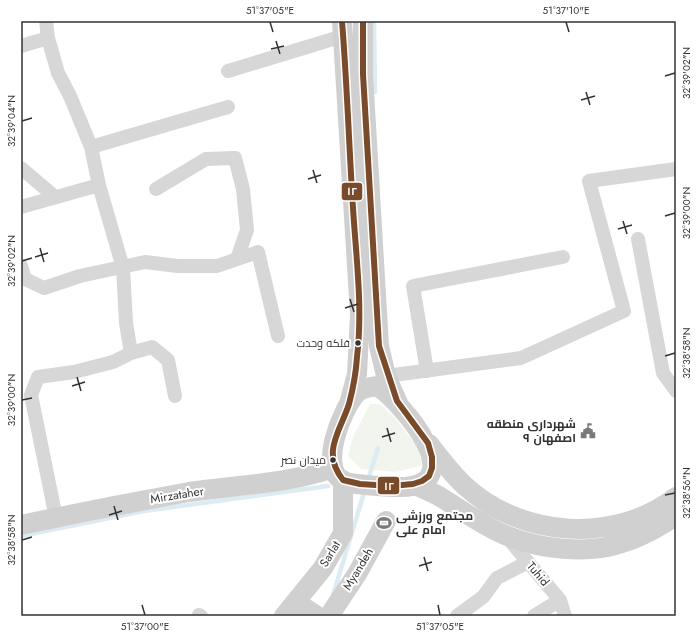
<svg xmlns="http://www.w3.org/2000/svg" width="697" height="637" font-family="Jost,Cairo,sans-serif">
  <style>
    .green { fill: #f1f5ed }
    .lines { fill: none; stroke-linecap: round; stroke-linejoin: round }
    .stream { stroke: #ddebf3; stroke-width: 4.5 }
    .street { stroke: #d7d7d7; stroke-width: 14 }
    .secondary { stroke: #d0d0d0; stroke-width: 20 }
    .bus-1-casing { stroke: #fff; stroke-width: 9 }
    .bus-1 { stroke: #7a4b2a; stroke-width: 6 }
    .ticks { fill: none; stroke: #333; stroke-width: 1.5 }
    .bus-dot { fill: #333; stroke: #fff; stroke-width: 1.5 }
    .labels { text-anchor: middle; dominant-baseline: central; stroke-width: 4; stroke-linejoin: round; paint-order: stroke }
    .bus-label { font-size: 11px; fill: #333; stroke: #fff; text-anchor: end }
    .poi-label { font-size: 12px; font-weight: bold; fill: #333; stroke: #fff; text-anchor: end }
    .street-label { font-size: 12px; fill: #333; stroke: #fff }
    .line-badge { stroke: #fff; stroke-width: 1.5 }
    .badge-label { font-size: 11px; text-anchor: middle; font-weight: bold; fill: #fff }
    .neatline { fill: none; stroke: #333; stroke-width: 1.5 }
    .ticks-label { font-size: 10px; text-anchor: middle; fill: #333 }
  </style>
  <rect width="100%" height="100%" fill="#fff"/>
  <!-- green -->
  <path class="green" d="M 370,404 L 380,404 L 396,419 L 416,445 L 423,465 L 396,472 L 361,469 L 348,456 L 353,437 Z"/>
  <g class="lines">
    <!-- stream -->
    <path class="stream" d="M 374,21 L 375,92
      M 368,480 L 378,448
      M 21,536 L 144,511 L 328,486
      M 333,595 L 364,493"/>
    <!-- street -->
    <path class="street" d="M 46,21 L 48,38 L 58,73 L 70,96 L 91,147 L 99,185 L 123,268 L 126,323 L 131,353
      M 21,46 L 48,38
      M 228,71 L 343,36
      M 91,147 L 228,107
      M 21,168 L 54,196
      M 156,189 L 206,159 L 235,158 L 243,189 L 247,230 L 237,259
      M 21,207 L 99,185
      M 638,239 L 663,373 L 676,391
      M 21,266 L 25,279 L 44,288 L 80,276 L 145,262 L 178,266 L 217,266 L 258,252 L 278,336
      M 427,371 L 413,286 L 563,257
      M 386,376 L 521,358 L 624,311 L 589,181 L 676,169
      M 56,518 L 31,395 L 38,377 L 74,372 L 113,362 L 131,353 L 152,347 L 168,360 L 175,396
      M 506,536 L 560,600 L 565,616
      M 199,615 L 201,616
      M 457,616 L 483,597 L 497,578 L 528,562
      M 534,616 L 560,600"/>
    <!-- secondary -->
    <path class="secondary" d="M 342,21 L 360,315 L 357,374 L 349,404
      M 363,21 L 363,74 L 379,346 L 386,376 L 398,403
      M 377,386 C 403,403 473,486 400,487 C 390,487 352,485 343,481 C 318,468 342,410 355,395 C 360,388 369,387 377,386 Z
      M 429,444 C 440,458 452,474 465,486 C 522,538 615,544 676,497
      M 415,485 C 424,489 434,493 442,498 C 463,511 483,526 505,535 C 539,549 587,555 622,543 C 642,537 658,527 676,516
      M 21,525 C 77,513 133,502 189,492 C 237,485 287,484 333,468
      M 296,602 L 317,616
      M 284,616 L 323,568 L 343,533 L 343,480
      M 329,616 L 357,574 L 386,521"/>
    <!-- bus-1 casing -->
    <g class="bus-1-casing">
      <path id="bus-1" d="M 342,21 C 347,83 349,146 353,208 C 356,257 363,307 357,357 C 356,373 353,389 349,404 C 340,432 321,452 343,480 L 360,484 L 391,486 L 413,484 L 422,481 L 429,476 L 432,468 L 432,457 L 428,443 L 397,401 L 379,346 L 363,74 L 363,21"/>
    </g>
    <!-- bus-1 -->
    <use href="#bus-1" class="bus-1"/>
  </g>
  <!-- ticks -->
  <path class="ticks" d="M 270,22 L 273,32M 566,22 L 569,32M 276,41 L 280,54M 271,49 L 284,46M 665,76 L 675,73M 586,92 L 590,105M 581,100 L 595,96M 22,121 L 32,118M 313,170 L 317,183M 308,179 L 321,175M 665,216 L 675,213M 623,221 L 627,234M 618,229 L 632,225M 40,248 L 44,262M 35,257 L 48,253M 22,261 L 32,258M 350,299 L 354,312M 345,308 L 358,304M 665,356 L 675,353M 77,377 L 81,391M 72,386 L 85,382M 22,400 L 32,398M 387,428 L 391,442M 382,437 L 395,433M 665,495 L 675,493M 114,506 L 118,520M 109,515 L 122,511M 22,540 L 32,537M 424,557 L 428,571M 419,566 L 432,562M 142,605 L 145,615M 438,605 L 440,615"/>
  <!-- icons -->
  <defs>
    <g id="civic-bare" transform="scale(1.2)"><path d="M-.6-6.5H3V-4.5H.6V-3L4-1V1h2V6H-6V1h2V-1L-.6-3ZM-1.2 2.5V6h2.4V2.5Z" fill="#7a7a7a" stroke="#fff" stroke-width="2.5" paint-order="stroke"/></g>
    <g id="stadium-bare" transform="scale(1.2)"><path d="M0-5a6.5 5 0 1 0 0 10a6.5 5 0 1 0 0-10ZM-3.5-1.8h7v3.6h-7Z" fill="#7a7a7a" stroke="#fff" stroke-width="2.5" paint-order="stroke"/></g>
  </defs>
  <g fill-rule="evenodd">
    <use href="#civic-bare" x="588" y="431"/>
    <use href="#stadium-bare" x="384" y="523"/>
  </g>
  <!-- markers -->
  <g class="bus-dot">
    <circle cx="358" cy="343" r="3.5"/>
    <circle cx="333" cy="460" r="3.5"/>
  </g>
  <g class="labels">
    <!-- bus labels -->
    <g class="bus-label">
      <text x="350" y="343">فلکه وحدت</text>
      <text x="326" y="460">میدان نصر</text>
    </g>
    <!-- poi labels -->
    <g class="poi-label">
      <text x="576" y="424">شهرداری منطقه<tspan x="576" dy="14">۹ اصفهان</tspan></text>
      <text x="396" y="516" text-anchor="start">مجتمع ورزشی<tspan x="396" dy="14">امام علی</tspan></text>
    </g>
    <!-- street labels -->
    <g class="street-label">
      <text transform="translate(177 495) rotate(-9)">Mirzataher</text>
      <text transform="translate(330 554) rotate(-59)">Sarlat</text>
      <text transform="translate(358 569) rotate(-59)">Myandeh</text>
      <text transform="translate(538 574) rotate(50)">Tuhid</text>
    </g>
  </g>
  <g class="line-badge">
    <rect x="341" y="182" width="22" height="19" rx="4" fill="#7a4b2a"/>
    <rect x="377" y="476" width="23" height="19" rx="4" fill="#7a4b2a"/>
  </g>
  <g class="badge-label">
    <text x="352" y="195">۱۲</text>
    <text x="389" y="490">۱۲</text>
  </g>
  <!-- border -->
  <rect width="697" height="637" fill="none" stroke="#ffffff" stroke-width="44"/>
  <rect x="22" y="22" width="653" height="593" class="neatline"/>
  <g class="ticks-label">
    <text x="270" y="14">51°37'05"E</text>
    <text x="566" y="14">51°37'10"E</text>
    <text transform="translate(686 73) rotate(-90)" y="4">32°39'02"N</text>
    <text transform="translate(11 121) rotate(-90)" y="4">32°39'04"N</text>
    <text transform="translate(686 213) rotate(-90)" y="4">32°39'00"N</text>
    <text transform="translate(11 261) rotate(-90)" y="4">32°39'02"N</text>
    <text transform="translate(686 353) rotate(-90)" y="4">32°38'58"N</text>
    <text transform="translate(11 400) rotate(-90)" y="4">32°39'00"N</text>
    <text transform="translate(686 493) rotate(-90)" y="4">32°38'56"N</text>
    <text transform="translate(11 540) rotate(-90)" y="4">32°38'58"N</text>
    <text x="145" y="630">51°37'00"E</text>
    <text x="440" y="630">51°37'05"E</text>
  </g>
</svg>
